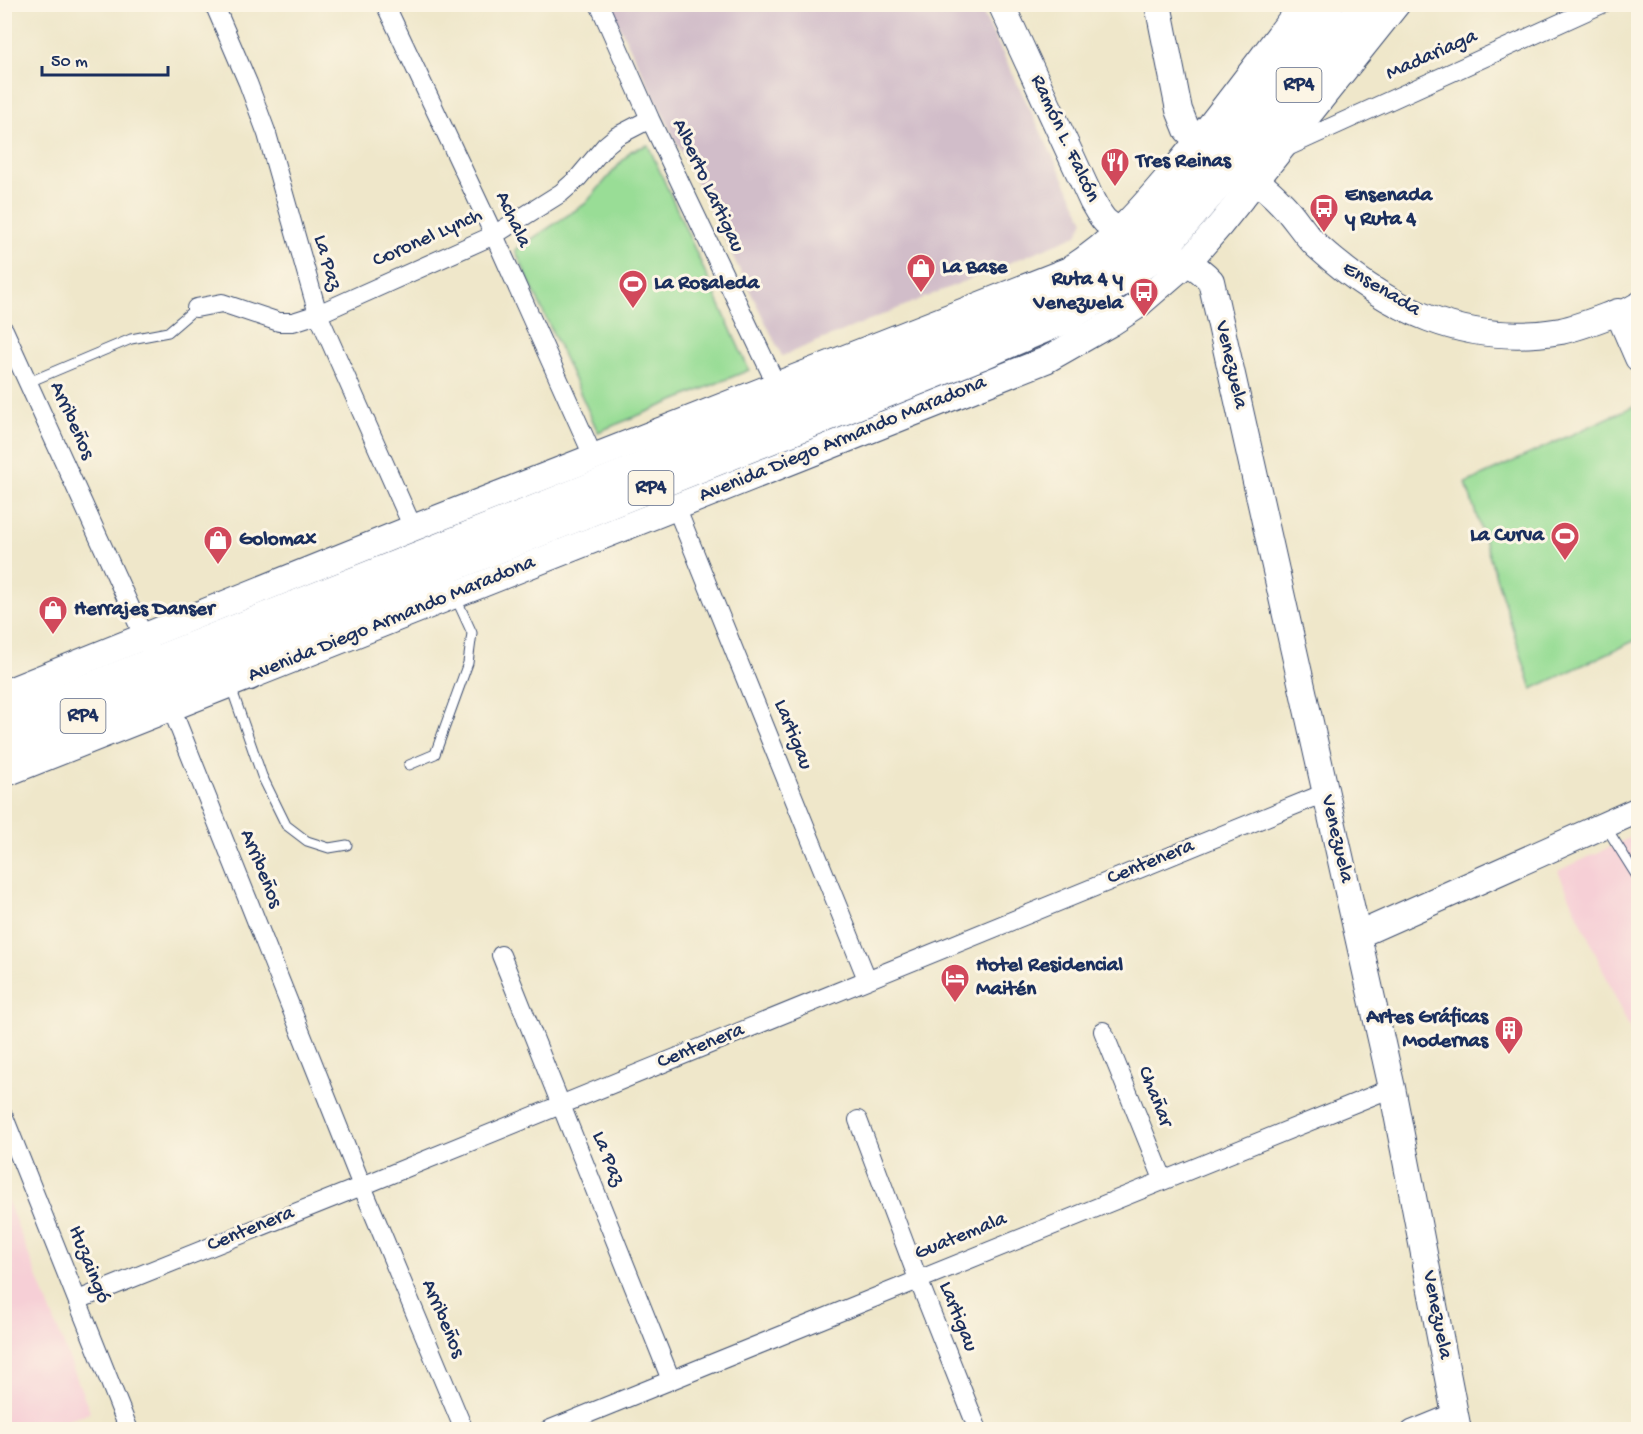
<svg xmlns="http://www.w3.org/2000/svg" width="1643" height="1434" font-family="'Gochi Hand',sans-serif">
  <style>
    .built { fill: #f6cfd6 }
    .industrial { fill: #d1bdc9 }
    .green { fill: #99dd96; stroke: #5a867a; stroke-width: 1.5 }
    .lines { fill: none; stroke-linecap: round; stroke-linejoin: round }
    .lane-casing { stroke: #3b4b6e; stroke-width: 11 }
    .street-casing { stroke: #3b4b6e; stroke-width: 20 }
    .secondary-casing { stroke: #3b4b6e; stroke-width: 28 }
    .primary-casing { stroke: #3b4b6e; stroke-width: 31 }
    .lane { stroke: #fff; stroke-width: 9 }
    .street { stroke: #fff; stroke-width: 18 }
    .secondary { stroke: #fff; stroke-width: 26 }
    .primary { stroke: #fff; stroke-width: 28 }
    .labels { text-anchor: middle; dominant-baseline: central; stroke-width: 6; stroke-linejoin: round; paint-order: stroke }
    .shield { fill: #fcf5e5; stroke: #5e6a86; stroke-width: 1.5 }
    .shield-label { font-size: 20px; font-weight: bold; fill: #1b2f5e }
    .street-label { font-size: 21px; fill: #1b2f5e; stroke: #fcf5e5 }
    .poi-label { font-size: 21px; font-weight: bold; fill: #1b2f5e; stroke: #fcf5e5; text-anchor: start }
  </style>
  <rect width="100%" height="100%" fill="#fcf5e5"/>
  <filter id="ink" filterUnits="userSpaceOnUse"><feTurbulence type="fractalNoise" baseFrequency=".0167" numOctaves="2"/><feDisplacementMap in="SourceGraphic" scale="12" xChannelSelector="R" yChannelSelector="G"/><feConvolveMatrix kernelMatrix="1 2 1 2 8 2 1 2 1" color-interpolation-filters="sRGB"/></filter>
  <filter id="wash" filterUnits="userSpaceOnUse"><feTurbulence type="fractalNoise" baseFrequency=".008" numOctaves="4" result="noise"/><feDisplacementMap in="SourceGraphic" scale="24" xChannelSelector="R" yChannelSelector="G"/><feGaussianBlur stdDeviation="1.35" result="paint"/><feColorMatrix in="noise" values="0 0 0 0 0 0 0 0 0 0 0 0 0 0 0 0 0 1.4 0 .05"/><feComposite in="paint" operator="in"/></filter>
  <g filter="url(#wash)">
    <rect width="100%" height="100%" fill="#efe7ca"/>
    <!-- built -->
    <path class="built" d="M 1638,834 L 1638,1047 L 1558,871 Z
      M 5,1194 L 90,1412 L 44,1429 L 5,1429 Z"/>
    <!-- industrial -->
    <path class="industrial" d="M 609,5 L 979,5 L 1084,220 L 1077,235 L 782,356 Z"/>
    <!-- green -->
    <path class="green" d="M 648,145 L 749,370 L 598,432 L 515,250 L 585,204 L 631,151 Z
      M 1634,406 L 1638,416 L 1638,639 L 1532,689 L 1466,483 Z"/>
  </g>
  <g filter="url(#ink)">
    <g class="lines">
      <!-- lane casing -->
      <g class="lane-casing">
        <path id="lane" d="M 29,382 L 131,339 L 168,332 L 196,308
          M 231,687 L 262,776 L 286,825 L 307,841 L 329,848 L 347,845
          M 409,765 L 435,754 L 468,663 L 472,633 L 455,596
          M 1606,827 L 1638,878"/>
      </g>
      <!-- street casing -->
      <g class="street-casing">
        <path id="street" d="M 214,4 L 248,83 L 267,134 L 318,314 L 413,528
          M 385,4 L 494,235 L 593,456
          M 599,4 L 650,119 L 777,386
          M 1283,149 L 1602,4
          M 196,308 L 222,303 L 279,322 L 293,322 L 318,314 L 494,235 L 561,193 L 578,178 L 605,146 L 617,136 L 650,119
          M 1618,312 L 1638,301
          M 4,330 L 148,646
          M 676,507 L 867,979
          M 167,697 L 362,1186 L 464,1430
          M 501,955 L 671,1380
          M 1103,1031 L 1163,1179
          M 4,1117 L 129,1430
          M 858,1120 L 918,1279 L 978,1430
          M 78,1300 L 362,1186 L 1325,793
          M 548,1430 L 1392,1088
          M 1411,1430 L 1455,1412"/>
      </g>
      <!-- secondary casing -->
      <g class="secondary-casing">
        <path id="secondary" d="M 1001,4 L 1092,201 C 1096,208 1100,216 1105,221 C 1137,248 1184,250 1211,281 L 1392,1088 L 1458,1430
          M 1158,4 L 1179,110 L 1187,130 L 1198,141 L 1211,150
          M 1244,172 C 1257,181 1271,192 1282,204 C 1295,217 1304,234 1317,246 C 1387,310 1465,347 1561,331 C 1580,327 1599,319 1618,312 L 1638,358
          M 4,693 L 413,528 L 1069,270 C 1116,240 1145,205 1180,163 C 1223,111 1262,57 1303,4
          M 4,774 L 1046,360 L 1111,323 L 1137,306 L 1188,262 L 1221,224 L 1397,4
          M 1358,935 L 1638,810"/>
      </g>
      <!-- primary casing -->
      <g class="primary-casing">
        <path id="primary" d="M 396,603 L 454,594
          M 249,676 L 300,642
          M 4,721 L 1028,312 L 1076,289 L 1117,260 L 1138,242 L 1213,152 L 1329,4
          M 4,747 L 980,356 L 1062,321 L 1094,302 L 1162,251 L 1235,166 L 1364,4"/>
      </g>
      <!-- lane -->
      <use href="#lane" class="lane"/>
      <!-- street -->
      <use href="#street" class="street"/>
      <!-- secondary -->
      <use href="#secondary" class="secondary"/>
      <!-- primary -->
      <use href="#primary" class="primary"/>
    </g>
  </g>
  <!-- icons -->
  <defs>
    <g id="restaurant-pin" transform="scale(1.5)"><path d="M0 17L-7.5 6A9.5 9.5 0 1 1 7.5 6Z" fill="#d1495b" stroke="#fcf5e5"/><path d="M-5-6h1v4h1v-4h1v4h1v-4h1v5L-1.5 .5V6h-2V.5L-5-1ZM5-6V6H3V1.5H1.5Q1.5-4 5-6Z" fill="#fff"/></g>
    <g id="bus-pin" transform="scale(1.5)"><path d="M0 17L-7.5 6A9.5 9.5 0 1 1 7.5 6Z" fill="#d1495b" stroke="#fcf5e5"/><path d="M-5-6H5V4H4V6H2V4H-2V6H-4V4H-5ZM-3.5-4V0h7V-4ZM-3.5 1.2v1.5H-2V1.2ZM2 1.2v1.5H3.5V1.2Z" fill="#fff"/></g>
    <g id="shop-pin" transform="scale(1.5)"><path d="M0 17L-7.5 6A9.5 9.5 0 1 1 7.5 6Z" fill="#d1495b" stroke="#fcf5e5"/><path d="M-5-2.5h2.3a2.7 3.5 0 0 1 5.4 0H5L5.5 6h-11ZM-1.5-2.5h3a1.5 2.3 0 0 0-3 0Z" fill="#fff"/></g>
    <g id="stadium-pin" transform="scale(1.5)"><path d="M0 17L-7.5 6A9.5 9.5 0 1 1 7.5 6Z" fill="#d1495b" stroke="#fcf5e5"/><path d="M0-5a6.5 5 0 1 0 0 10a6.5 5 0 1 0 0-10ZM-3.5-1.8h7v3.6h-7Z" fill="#fff"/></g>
    <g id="hotel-pin" transform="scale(1.5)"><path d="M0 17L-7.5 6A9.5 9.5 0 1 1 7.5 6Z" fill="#d1495b" stroke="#fcf5e5"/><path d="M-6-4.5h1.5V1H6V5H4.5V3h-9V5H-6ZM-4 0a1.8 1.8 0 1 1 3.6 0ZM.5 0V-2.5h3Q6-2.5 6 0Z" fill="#fff"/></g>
    <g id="building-pin" transform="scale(1.5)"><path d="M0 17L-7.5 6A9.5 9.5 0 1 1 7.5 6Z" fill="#d1495b" stroke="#fcf5e5"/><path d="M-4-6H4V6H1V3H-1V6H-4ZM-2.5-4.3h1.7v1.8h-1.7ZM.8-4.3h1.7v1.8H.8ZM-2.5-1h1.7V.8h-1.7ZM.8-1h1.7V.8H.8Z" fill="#fff"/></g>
  </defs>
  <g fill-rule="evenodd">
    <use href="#restaurant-pin" x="1115" y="162"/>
    <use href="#bus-pin" x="1324" y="208"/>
    <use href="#shop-pin" x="921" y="268"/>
    <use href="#stadium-pin" x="633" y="284"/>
    <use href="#bus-pin" x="1144" y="292"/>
    <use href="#stadium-pin" x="1565" y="536"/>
    <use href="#shop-pin" x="218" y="540"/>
    <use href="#shop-pin" x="53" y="610"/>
    <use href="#hotel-pin" x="955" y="978"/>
    <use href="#building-pin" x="1509" y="1030"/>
  </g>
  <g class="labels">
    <!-- shield labels -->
    <g class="shield">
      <rect x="1276.5" y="68" width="45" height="34" rx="4.5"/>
      <rect x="628.5" y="471" width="45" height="34" rx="4.5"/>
      <rect x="60.5" y="699" width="45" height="34" rx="4.5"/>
    </g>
    <g class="shield-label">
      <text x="1299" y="85">RP4</text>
      <text x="651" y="488">RP4</text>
      <text x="83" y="716">RP4</text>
    </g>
    <!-- street labels -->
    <g class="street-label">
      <text transform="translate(1432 56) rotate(-24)">Madariaga</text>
      <text transform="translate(1064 139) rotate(65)">Ramón L. Falcón</text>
      <text transform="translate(707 186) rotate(65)">Alberto Lartigau</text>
      <text transform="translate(512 220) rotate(65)">Achala</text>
      <text transform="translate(428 239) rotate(-24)">Coronel Lynch</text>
      <text transform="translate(326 263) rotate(74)">La Paz</text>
      <text transform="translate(1381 290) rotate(31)">Ensenada</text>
      <text transform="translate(1230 365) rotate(77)">Venezuela</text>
      <text transform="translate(71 421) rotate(66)">Arribeños</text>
      <text transform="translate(843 440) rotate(-22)">Avenida Diego Armando Maradona</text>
      <text transform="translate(392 620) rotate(-22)">Avenida Diego Armando Maradona</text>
      <text transform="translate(792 735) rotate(68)">Lartigau</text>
      <text transform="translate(1336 839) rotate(77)">Venezuela</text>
      <text transform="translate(1151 863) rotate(-22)">Centenera</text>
      <text transform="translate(260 869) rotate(68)">Arribeños</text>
      <text transform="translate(701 1047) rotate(-22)">Centenera</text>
      <text transform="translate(1154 1097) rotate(68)">Chañar</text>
      <text transform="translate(607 1159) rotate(68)">La Paz</text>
      <text transform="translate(251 1230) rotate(-22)">Centenera</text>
      <text transform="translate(961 1237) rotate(-22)">Guatemala</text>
      <text transform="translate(88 1265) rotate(68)">Ituzaingó</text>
      <text transform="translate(1436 1315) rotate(79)">Venezuela</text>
      <text transform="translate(957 1317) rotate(68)">Lartigau</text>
      <text transform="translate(442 1319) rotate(67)">Arribeños</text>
    </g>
    <!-- poi labels -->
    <g class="poi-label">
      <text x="1136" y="162">Tres Reinas</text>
      <text x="1345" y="196">Ensenada<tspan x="1345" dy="24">y Ruta 4</tspan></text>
      <text x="942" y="268">La Base</text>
      <text x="1123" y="280" text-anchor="end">Ruta 4 y<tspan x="1123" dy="24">Venezuela</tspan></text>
      <text x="654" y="284">La Rosaleda</text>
      <text x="1544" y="536" text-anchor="end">La Curva</text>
      <text x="239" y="540">Golomax</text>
      <text x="74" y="610">Herrajes Danser</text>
      <text x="976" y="966">Hotel Residencial<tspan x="976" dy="24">Maitén</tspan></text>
      <text x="1488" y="1018" text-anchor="end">Artes Gráficas<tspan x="1488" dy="24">Modernas</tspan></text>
    </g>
  </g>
  <!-- margin -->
  <rect width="1643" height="1434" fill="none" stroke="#fcf5e5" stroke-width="24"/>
  <!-- scale -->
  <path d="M42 66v9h126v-9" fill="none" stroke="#1b2f5e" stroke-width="3"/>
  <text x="51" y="66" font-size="18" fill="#1b2f5e" stroke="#fcf5e5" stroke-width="4.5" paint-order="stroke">50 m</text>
</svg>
